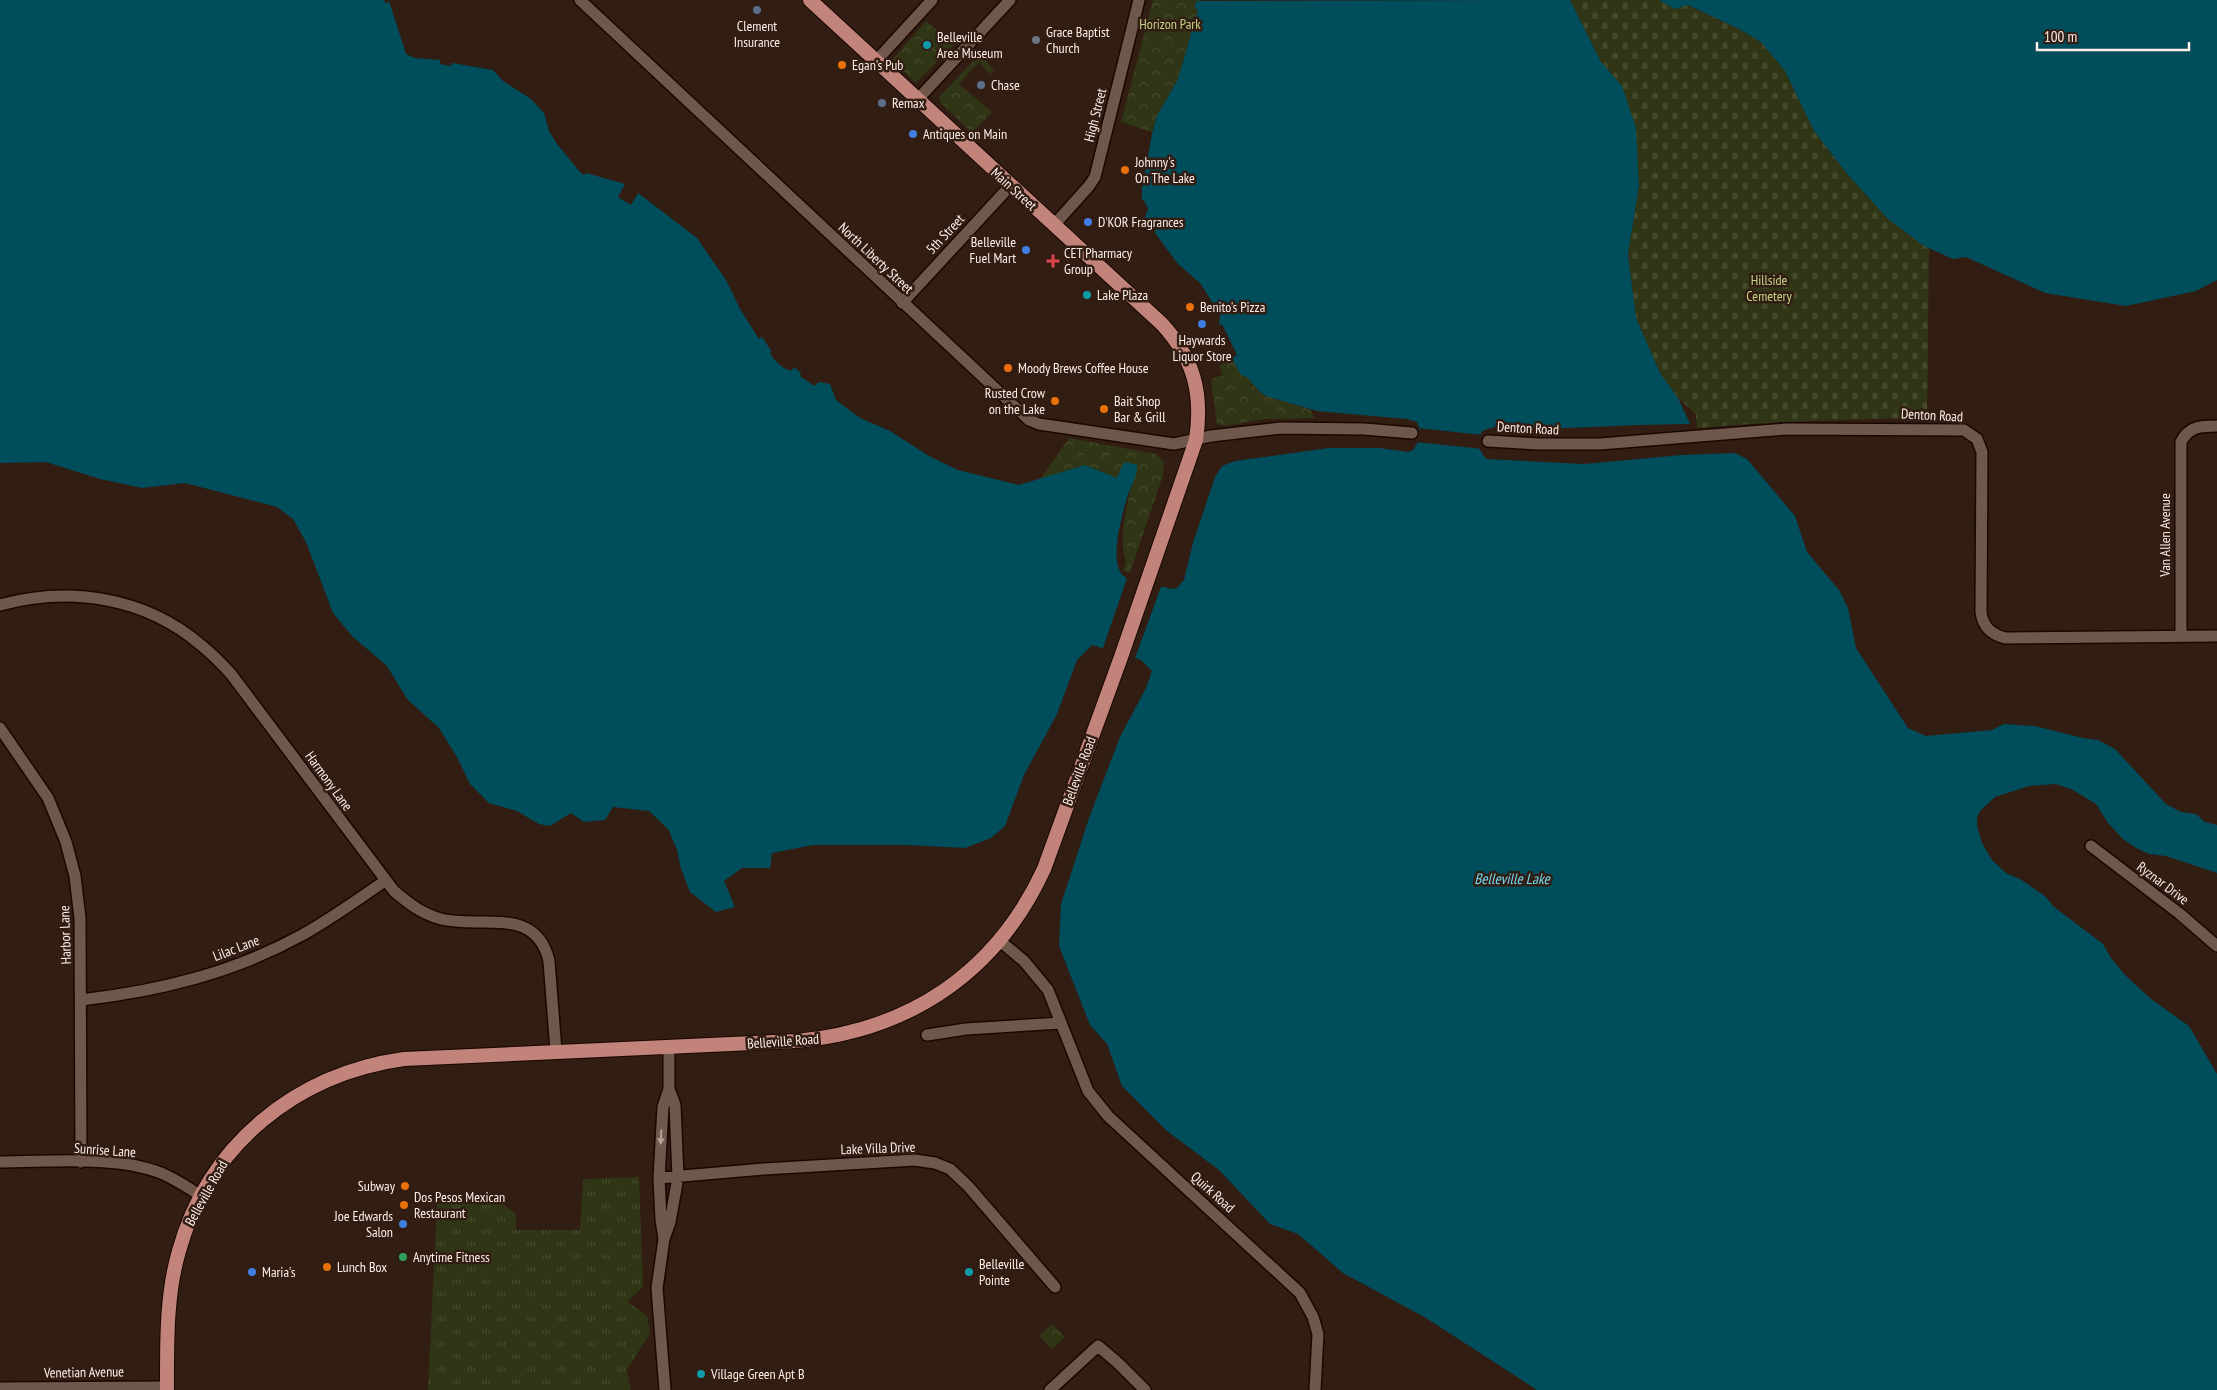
<svg xmlns="http://www.w3.org/2000/svg" width="2217" height="1390" font-family="'PT Sans Narrow',sans-serif">
  <style>
    .grass { fill: url(#grass-tufts) }
    .cemetery { fill: url(#cemetery-stones) }
    .park { fill: url(#park-crowns) }
    .water { fill: #004d5c }
    .pier { fill: #321d13 }
    .lines { fill: none; stroke-linecap: round; stroke-linejoin: round }
    .minor-casing { stroke: #190701; stroke-width: 14 }
    .major-casing { stroke: #190701; stroke-width: 16 }
    .minor { stroke: #6f574c; stroke-width: 11 }
    .major { stroke: #c1837a; stroke-width: 14 }
    .oneway { fill: #b6a29a }
    .service-dot { fill: #5c6f8a; stroke: #321d13; stroke-width: 2 }
    .worship-dot { fill: #6b7280; stroke: #321d13; stroke-width: 2 }
    .culture-dot { fill: #0f9aa8; stroke: #321d13; stroke-width: 2 }
    .food-dot { fill: #e8710a; stroke: #321d13; stroke-width: 2 }
    .shop-dot { fill: #3f7fe0; stroke: #321d13; stroke-width: 2 }
    .health-dot { fill: #e0444e; stroke: #321d13; stroke-width: 2 }
    .leisure-dot { fill: #2e9e5b; stroke: #321d13; stroke-width: 2 }
    .labels { text-anchor: middle; dominant-baseline: central; stroke-width: 5; stroke-linejoin: round; paint-order: stroke }
    .park-label { font-size: 14px; fill: #c4d286; stroke: #321d13 }
    .poi-label { font-size: 14px; fill: #fdeee7; stroke: #321d13; text-anchor: start }
    .street-label { font-size: 14px; fill: #fdeee7; stroke: #321d13 }
    .water-label { font-size: 15px; font-style: italic; fill: #74d7f0; stroke: #321d13 }
  </style>
  <defs>
    <pattern id="grass-tufts" width="24" height="20" patternUnits="userSpaceOnUse" patternTransform="scale(1.25)"><rect width="24" height="20" fill="#303615"/><path d="M3 7l-1-3M5 7V3M7 7l1-3M15 17l-1-3M17 17v-4M19 17l1-3" fill="none" stroke="#454a2c"/></pattern>
    <pattern id="cemetery-stones" width="16" height="16" patternUnits="userSpaceOnUse" patternTransform="scale(1.25)"><rect width="16" height="16" fill="#303615"/><path d="M2 7V4a2 2 0 0 1 4 0v3zM10 15v-3a2 2 0 0 1 4 0v3z" fill="#454a2c"/></pattern>
    <pattern id="park-crowns" width="20" height="18" patternUnits="userSpaceOnUse" patternTransform="scale(1.25)"><rect width="20" height="18" fill="#303615"/><path d="M2 6a3 3 0 1 1 6 0M12 15a3 3 0 1 1 6 0" fill="none" stroke="#454a2c"/></pattern>
  </defs>
  <rect width="100%" height="100%" fill="#321d13"/>
  <!-- grass -->
  <path class="grass" d="M 639,1177 L 643,1287 L 627,1302 L 647,1315 L 650,1333 L 627,1370 L 631,1390 L 428,1390 L 437,1203 L 493,1197 L 516,1214 L 516,1230 L 580,1230 L 583,1179 Z"/>
  <!-- cemetery -->
  <path class="cemetery" d="M 1570,0 L 1659,0 L 1675,9 L 1687,5 L 1739,29 L 1761,42 L 1785,71 L 1814,131 L 1848,175 L 1888,219 L 1929,249 L 1927,418 C 1850,419 1774,421 1697,428 L 1696,414 L 1678,398 L 1660,373 L 1636,318 L 1628,254 L 1639,186 L 1622,86 L 1601,62 Z"/>
  <!-- park -->
  <path class="park" d="M 1153,0 L 1201,0 L 1200,2 L 1196,1 L 1195,8 L 1198,9 L 1178,79 L 1157,116 L 1152,132 L 1121,122 Z
    M 926,21 L 954,45 L 916,83 L 894,62 L 893,59 Z
    M 980,54 L 994,70 L 990,74 L 979,62 L 959,84 L 992,112 L 972,133 L 940,102 L 939,97 Z
    M 1232,358 L 1241,375 L 1247,377 L 1260,392 L 1266,396 L 1311,410 L 1314,418 L 1265,419 L 1224,426 L 1217,424 L 1211,379 L 1223,375 L 1219,366 Z
    M 1069,438 L 1156,454 L 1164,462 L 1163,475 L 1130,573 L 1123,571 L 1126,561 C 1116,539 1131,489 1137,465 L 1117,478 L 1085,465 L 1039,481 Z
    M 1052,1324 L 1065,1337 L 1052,1349 L 1039,1336 Z"/>
  <!-- water -->
  <path class="water" d="M 0,0 L 384,0 L 386,4 L 389,1 L 406,54 L 415,58 L 440,60 L 440,64 L 451,66 L 452,63 L 493,70 L 503,81 L 531,99 L 544,113 L 549,131 L 557,144 L 580,172 L 584,175 L 586,173 L 625,184 L 618,197 L 631,205 L 638,193 L 697,238 L 726,280 L 740,309 L 759,339 L 762,337 L 772,352 L 770,353 C 775,362 782,368 791,371 L 794,367 L 801,373 L 800,376 L 814,386 L 819,382 L 830,384 L 836,400 L 860,418 L 890,431 L 929,456 L 958,470 L 1019,485 L 1085,465 L 1117,478 L 1124,462 L 1137,465 C 1138,476 1130,487 1127,498 C 1122,516 1106,569 1127,578 L 1172,589 L 1177,588 L 1184,580 L 1193,543 L 1215,477 L 1222,466 L 1235,461 L 1329,448 L 1379,448 L 1408,452 L 1413,450 L 1417,444 L 1419,427 L 1417,422 L 1407,419 L 1317,411 L 1266,396 L 1260,392 L 1247,377 L 1241,375 L 1232,358 L 1237,355 L 1222,324 L 1219,325 L 1220,315 L 1213,308 L 1214,305 L 1200,283 L 1178,264 L 1155,233 L 1157,221 L 1148,221 L 1145,217 L 1148,209 L 1144,200 L 1142,200 L 1142,188 L 1152,134 L 1157,116 L 1178,79 L 1198,10 L 1195,8 L 1196,1 L 1570,0 L 1601,62 L 1622,86 L 1636,128 L 1639,186 L 1628,254 L 1636,318 L 1660,373 L 1678,398 L 1690,424 C 1638,424 1586,428 1533,429 C 1515,429 1499,422 1481,432 L 1480,450 L 1486,459 L 1584,464 L 1682,455 L 1735,453 L 1747,459 L 1795,516 L 1807,552 L 1839,590 L 1848,608 L 1856,648 L 1908,728 L 1926,736 L 1992,730 L 2004,724 L 2035,726 L 2083,738 L 2098,740 L 2115,749 L 2166,804 L 2181,812 L 2196,814 L 2205,822 L 2217,825 L 2217,873 L 2166,856 L 2149,854 L 2136,848 L 2123,839 L 2108,823 L 2096,804 L 2073,790 L 2056,784 L 2029,786 L 1995,797 L 1980,811 L 1977,818 L 1977,826 L 1982,843 L 1992,860 L 2006,873 L 2020,879 L 2045,896 L 2053,906 L 2103,944 L 2111,958 L 2125,975 L 2151,999 L 2189,1026 L 2217,1074 L 2217,1390 L 1537,1390 L 1426,1318 L 1343,1273 L 1298,1234 L 1270,1224 L 1219,1170 L 1167,1131 L 1122,1086 L 1107,1044 L 1090,1025 L 1059,946 L 1061,904 L 1089,818 L 1120,737 L 1146,688 L 1152,671 L 1141,660 L 1092,645 L 1077,660 L 1057,714 L 1024,775 L 1005,826 L 991,838 L 965,848 L 906,845 L 813,845 L 772,853 L 770,868 L 742,868 L 724,881 L 735,907 L 716,912 L 690,892 L 681,869 L 677,850 L 668,829 L 649,811 L 613,807 L 605,820 L 584,822 L 571,813 L 550,826 L 539,824 L 517,811 L 489,803 L 470,784 L 457,757 L 439,728 L 407,699 L 387,666 L 352,636 L 333,613 L 306,542 L 293,519 L 277,507 L 185,483 L 142,488 L 100,479 L 46,462 L 0,463 Z
    M 1659,0 L 2217,0 L 2217,280 L 2196,291 L 2126,306 L 2045,293 L 1966,257 L 1953,259 L 1924,246 L 1888,219 L 1848,175 L 1814,131 L 1785,71 L 1761,42 L 1739,29 L 1688,5 L 1675,9 Z"/>
  <!-- pier -->
  <path class="pier" d="M 1417,428 L 1484,435 L 1483,449 L 1415,442 Z
    M 1128,575 L 1162,584 L 1134,661 L 1102,651 Z"/>
  <g class="lines">
    <!-- minor casing -->
    <g class="minor-casing">
      <path id="minor" d="M 580,0 L 1029,420 L 1039,424 L 1174,444 L 1211,436 L 1281,428 L 1364,429 L 1412,433
        M 876,61 L 932,0
        M 918,99 L 1010,0
        M 1054,225 L 1089,186 L 1095,177 L 1139,0
        M 902,303 L 1011,185
        M 1488,441 L 1539,444 L 1600,444 L 1786,429 L 1964,430 L 1977,439 L 1982,452 L 1981,612 C 1983,627 1991,634 2005,638 L 2217,636
        M 0,605 C 70,586 145,597 201,645 C 212,654 222,664 231,674 L 394,891 C 408,903 422,914 441,919 C 481,929 536,905 549,961 L 556,1051
        M 2181,635 L 2181,442 C 2189,426 2201,426 2217,426
        M 0,728 L 48,798 L 66,842 L 75,876 L 80,918 L 81,1162
        M 2091,846 L 2180,914 L 2217,946
        M 1000,941 L 1024,961 L 1048,990 L 1088,1091 L 1108,1116 L 1300,1293 L 1313,1317 L 1318,1334 L 1315,1390
        M 81,1000 C 159,991 233,973 302,935 C 331,919 358,899 385,881
        M 927,1035 L 966,1029 L 1061,1023
        M 669,1046 L 669,1089 L 675,1105 L 678,1177 L 670,1222 L 664,1239 L 661,1220 L 659,1178 L 663,1107 L 669,1089
        M 0,1162 C 49,1162 116,1155 161,1173 C 175,1179 189,1188 201,1196
        M 659,1178 L 764,1169 L 915,1160 L 935,1163 L 950,1169 L 968,1186 L 1055,1287
        M 664,1239 L 657,1288 L 665,1390
        M 0,1388 L 167,1387
        M 1050,1390 L 1098,1346 L 1118,1363 L 1145,1390"/>
    </g>
    <!-- major casing -->
    <g class="major-casing">
      <path id="major" d="M 167,1390 C 167,1344 166,1295 179,1251 C 208,1145 296,1074 404,1059 L 796,1041 C 909,1031 996,973 1044,869 L 1121,657 L 1196,440 C 1203,393 1194,359 1162,324 L 810,0"/>
    </g>
    <!-- minor -->
    <use href="#minor" class="minor"/>
    <!-- major -->
    <use href="#major" class="major"/>
  </g>
  <!-- one-way arrows -->
  <defs><path id="oneway-solid" d="M-6-.8H1V-3.2L6.5 0L1 3.2V.8H-6Z" transform="scale(1.25)"/></defs>
  <use class="oneway" href="#oneway-solid" transform="translate(661 1137) rotate(93)"/>
  <!-- markers -->
  <g class="service-dot">
    <circle cx="757" cy="10" r="5"/>
    <circle cx="981" cy="85" r="5"/>
    <circle cx="882" cy="103" r="5"/>
  </g>
  <circle class="worship-dot" cx="1036" cy="40" r="5"/>
  <g class="culture-dot">
    <circle cx="927" cy="45" r="5"/>
    <circle cx="1087" cy="295" r="5"/>
    <circle cx="969" cy="1272" r="5"/>
    <circle cx="701" cy="1374" r="5"/>
  </g>
  <g class="food-dot">
    <circle cx="842" cy="65" r="5"/>
    <circle cx="1125" cy="170" r="5"/>
    <circle cx="1190" cy="307" r="5"/>
    <circle cx="1008" cy="368" r="5"/>
    <circle cx="1055" cy="401" r="5"/>
    <circle cx="1104" cy="409" r="5"/>
    <circle cx="405" cy="1186" r="5"/>
    <circle cx="404" cy="1205" r="5"/>
    <circle cx="327" cy="1267" r="5"/>
  </g>
  <g class="shop-dot">
    <circle cx="913" cy="134" r="5"/>
    <circle cx="1088" cy="222" r="5"/>
    <circle cx="1026" cy="250" r="5"/>
    <circle cx="1202" cy="324" r="5"/>
    <circle cx="403" cy="1224" r="5"/>
    <circle cx="252" cy="1272" r="5"/>
  </g>
  <path class="health-dot" d="M1050.5 253.5h5v5h5v5h-5v5h-5v-5h-5v-5h5z"/>
  <circle class="leisure-dot" cx="403" cy="1257" r="5"/>
  <g class="labels">
    <!-- park labels -->
    <g class="park-label">
      <text x="1170" y="24">Horizon Park</text>
      <text x="1769" y="280">Hillside<tspan x="1769" dy="16">Cemetery</tspan></text>
    </g>
    <!-- poi labels -->
    <g class="poi-label">
      <text x="757" y="26" text-anchor="middle">Clement<tspan x="757" dy="16">Insurance</tspan></text>
      <text x="1046" y="32">Grace Baptist<tspan x="1046" dy="16">Church</tspan></text>
      <text x="937" y="37">Belleville<tspan x="937" dy="16">Area Museum</tspan></text>
      <text x="852" y="65">Egan's Pub</text>
      <text x="991" y="85">Chase</text>
      <text x="892" y="103">Remax</text>
      <text x="923" y="134">Antiques on Main</text>
      <text x="1135" y="162">Johnny's<tspan x="1135" dy="16">On The Lake</tspan></text>
      <text x="1098" y="222">D'KOR Fragrances</text>
      <text x="1016" y="242" text-anchor="end">Belleville<tspan x="1016" dy="16">Fuel Mart</tspan></text>
      <text x="1064" y="253">CET Pharmacy<tspan x="1064" dy="16">Group</tspan></text>
      <text x="1097" y="295">Lake Plaza</text>
      <text x="1200" y="307">Benito's Pizza</text>
      <text x="1202" y="340" text-anchor="middle">Haywards<tspan x="1202" dy="16">Liquor Store</tspan></text>
      <text x="1018" y="368">Moody Brews Coffee House</text>
      <text x="1045" y="393" text-anchor="end">Rusted Crow<tspan x="1045" dy="16">on the Lake</tspan></text>
      <text x="1114" y="401">Bait Shop<tspan x="1114" dy="16">Bar &amp; Grill</tspan></text>
      <text x="395" y="1186" text-anchor="end">Subway</text>
      <text x="414" y="1197">Dos Pesos Mexican<tspan x="414" dy="16">Restaurant</tspan></text>
      <text x="393" y="1216" text-anchor="end">Joe Edwards<tspan x="393" dy="16">Salon</tspan></text>
      <text x="413" y="1257">Anytime Fitness</text>
      <text x="979" y="1264">Belleville<tspan x="979" dy="16">Pointe</tspan></text>
      <text x="337" y="1267">Lunch Box</text>
      <text x="262" y="1272">Maria's</text>
      <text x="711" y="1374">Village Green Apt B</text>
    </g>
    <!-- street labels -->
    <g class="street-label">
      <text transform="translate(1095 115) rotate(-76)">High Street</text>
      <text transform="translate(1014 189) rotate(42)">Main Street</text>
      <text transform="translate(945 234) rotate(-47)">5th Street</text>
      <text transform="translate(876 258) rotate(43)">North Liberty Street</text>
      <text transform="translate(1932 415) rotate(3)">Denton Road</text>
      <text transform="translate(1528 428) rotate(3)">Denton Road</text>
      <text transform="translate(2165 535) rotate(-90)">Van Allen Avenue</text>
      <text transform="translate(1079 771) rotate(-70)">Belleville Road</text>
      <text transform="translate(329 781) rotate(54)">Harmony Lane</text>
      <text transform="translate(2163 883) rotate(37)">Ryznar Drive</text>
      <text transform="translate(65 935) rotate(-92)">Harbor Lane</text>
      <text transform="translate(236 948) rotate(-21)">Lilac Lane</text>
      <text transform="translate(783 1041) rotate(-4)">Belleville Road</text>
      <text transform="translate(878 1148) rotate(-2)">Lake Villa Drive</text>
      <text transform="translate(105 1150) rotate(4)">Sunrise Lane</text>
      <text transform="translate(1213 1192) rotate(42)">Quirk Road</text>
      <text transform="translate(206 1193) rotate(-61)">Belleville Road</text>
      <text transform="translate(84 1372) rotate(-1)">Venetian Avenue</text>
    </g>
    <!-- water labels -->
    <g class="water-label">
      <text x="1512" y="878">Belleville Lake</text>
    </g>
  </g>
  <!-- scale -->
  <path d="M2037 42v8h152v-8" fill="none" stroke="#fdeee7" stroke-width="2.5"/>
  <text x="2044" y="42" font-size="15" fill="#fdeee7" stroke="#321d13" stroke-width="4" paint-order="stroke">100 m</text>
</svg>
